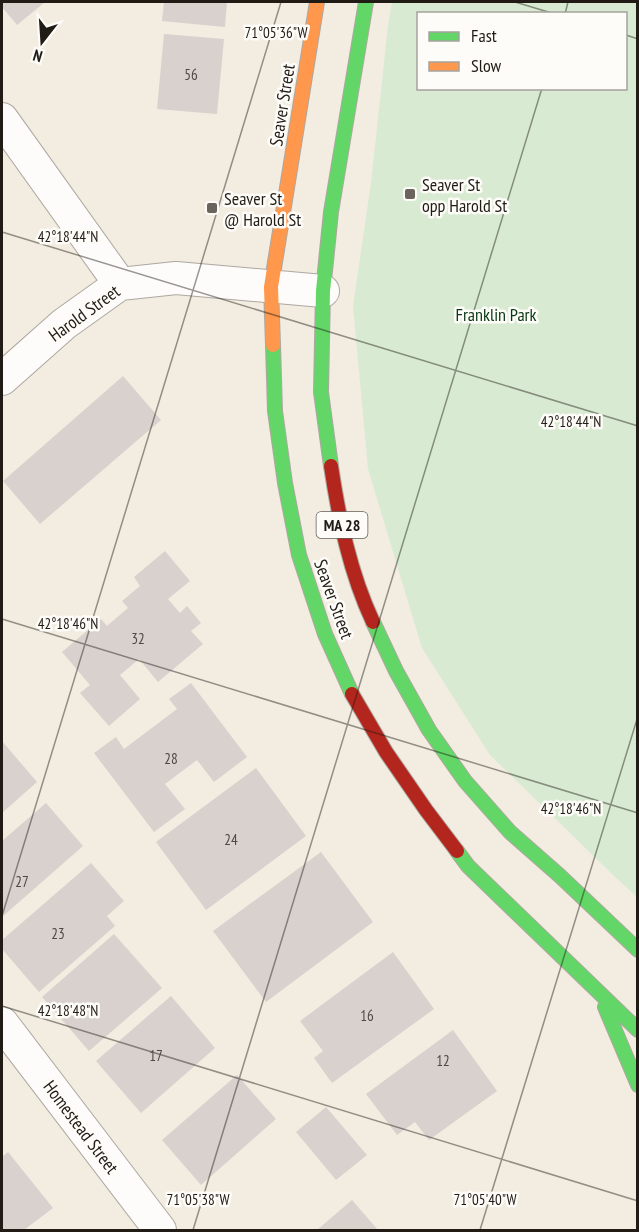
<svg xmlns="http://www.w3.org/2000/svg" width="639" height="1232" font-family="'PT Sans Narrow',sans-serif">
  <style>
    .green { fill: #d8ebd2; fill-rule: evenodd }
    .building { fill: #d8d1ce }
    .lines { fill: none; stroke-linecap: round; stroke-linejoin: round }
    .street-casing { stroke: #ada8a0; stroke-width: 34 }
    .fast-casing { stroke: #ada8a0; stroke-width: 16 }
    .slow-casing { stroke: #ada8a0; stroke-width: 16 }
    .jam-casing { stroke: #ada8a0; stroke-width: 16 }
    .street { stroke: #fdfcfa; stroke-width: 32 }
    .fast { stroke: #63d668; stroke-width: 14 }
    .slow { stroke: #ff974d; stroke-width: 14 }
    .jam { stroke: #b3261e; stroke-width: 14 }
    .ticks { fill: none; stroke: #201b15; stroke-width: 1.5; stroke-opacity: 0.45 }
    .poi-dot { fill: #6a645c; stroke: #fefcf8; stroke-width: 2 }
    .labels { text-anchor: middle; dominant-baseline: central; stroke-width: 5; stroke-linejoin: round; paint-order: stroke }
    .number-label { font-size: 15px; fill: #4e4843 }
    .shield { fill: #fefcf8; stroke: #635e59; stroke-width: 1.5 }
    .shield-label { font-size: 16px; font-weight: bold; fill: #201b15 }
    .street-label { font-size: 18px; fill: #201b15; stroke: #fefcf8 }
    .poi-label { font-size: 18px; fill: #201b15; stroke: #fefcf8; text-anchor: start }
    .park-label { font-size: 18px; fill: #083814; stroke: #fefcf8 }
    .ticks-label { font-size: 15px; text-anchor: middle; fill: #201b15; stroke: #fefcf8; stroke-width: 5; stroke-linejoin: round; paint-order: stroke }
  </style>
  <rect width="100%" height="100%" fill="#f2ece1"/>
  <!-- green -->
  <path class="green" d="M 392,2 L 637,2 L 637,897 L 611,873 L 490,755 L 422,648 L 368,469 L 353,306 L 371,183 L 388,25 ZM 418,14 L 626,14 L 626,88 L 418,88 Z"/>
  <!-- building -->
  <path class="building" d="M 2,2 L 45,2 L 17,25 L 2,7 Z
    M 164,2 L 227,2 L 225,27 L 162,21 Z
    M 164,34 L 224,39 L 217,114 L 157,109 Z
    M 123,376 L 161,420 L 40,524 L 3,481 Z
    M 165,551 L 190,581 L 168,599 L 180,613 L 187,606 L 201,623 L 191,631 L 203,644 L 158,682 L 139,659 L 120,675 L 140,699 L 109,726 L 80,693 L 90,685 L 62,652 L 101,619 L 107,626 L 128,608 L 122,601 L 140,586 L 134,577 Z
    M 191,683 L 247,757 L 214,782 L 197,760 L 165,784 L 185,809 L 154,832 L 94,753 L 116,737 L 124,749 L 177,709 L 169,699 Z
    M 2,741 L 37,782 L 2,813 Z
    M 256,768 L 306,836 L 206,910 L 156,842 Z
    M 46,803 L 83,846 L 2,917 L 2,841 Z
    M 321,852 L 373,922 L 266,1002 L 213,931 Z
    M 91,863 L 124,901 L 107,916 L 115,926 L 39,992 L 2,949 L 2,940 Z
    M 114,934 L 162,988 L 89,1051 L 42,997 Z
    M 393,952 L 434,1009 L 332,1083 L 314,1058 L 323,1051 L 300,1021 Z
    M 171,996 L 215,1048 L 141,1113 L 96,1061 Z
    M 453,1030 L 497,1091 L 429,1140 L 415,1122 L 397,1135 L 366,1094 Z
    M 237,1075 L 276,1119 L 201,1185 L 162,1140 Z
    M 326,1107 L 367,1155 L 336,1180 L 296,1132 Z
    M 8,1152 L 53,1208 L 24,1230 L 2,1230 L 2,1157 Z
    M 352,1200 L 378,1230 L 317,1230 Z"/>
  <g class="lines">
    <!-- street casing -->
    <g class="street-casing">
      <path id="street" d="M 2,119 L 120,284
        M 2,379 L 64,324 L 120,284 L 176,278 L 323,291
        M 2,1023 L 160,1230"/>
    </g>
    <!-- fast casing -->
    <g class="fast-casing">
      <path id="fast" d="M 273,345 L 275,411 L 285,483 L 299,555 L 325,634 L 352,694
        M 331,466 L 321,392 L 323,291 L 331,212 L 366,2
        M 373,622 L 396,671 L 429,730 L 465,781 L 510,832 L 560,876 L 638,950
        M 457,851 L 468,866 L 638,1030
        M 605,1007 L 638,1085"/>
    </g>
    <!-- slow casing -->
    <g class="slow-casing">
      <path id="slow" d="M 273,345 L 271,287 L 317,2"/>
    </g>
    <!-- jam casing -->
    <g class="jam-casing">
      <path id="jam" d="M 331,466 C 339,519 350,573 373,622
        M 352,694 L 386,752 L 426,810 L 457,851"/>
    </g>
    <!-- street -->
    <use href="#street" class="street"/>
    <!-- fast -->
    <use href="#fast" class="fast"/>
    <!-- slow -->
    <use href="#slow" class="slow"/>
    <!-- jam -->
    <use href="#jam" class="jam"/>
  </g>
  <!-- ticks -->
  <path class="ticks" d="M 515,2 L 555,14M 565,14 L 568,2M 626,35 L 638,39M 2,232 L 638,426M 2,619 L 638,813M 2,916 L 281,2M 2,1006 L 638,1201M 193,1230 L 542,88M 480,1230 L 638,716"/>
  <!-- markers -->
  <g class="poi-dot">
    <rect x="404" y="188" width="12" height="12" rx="3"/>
    <rect x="206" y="202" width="12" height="12" rx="3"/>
  </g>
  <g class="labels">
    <!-- number labels -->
    <g class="number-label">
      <text x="191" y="74">56</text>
      <text x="138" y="638">32</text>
      <text x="171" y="758">28</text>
      <text x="231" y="839">24</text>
      <text x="22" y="881">27</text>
      <text x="58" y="933">23</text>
      <text x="367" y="1015">16</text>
      <text x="156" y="1055">17</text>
      <text x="443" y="1060">12</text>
    </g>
    <!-- shield labels -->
    <rect class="shield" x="316.5" y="512" width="51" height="26" rx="4.5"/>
    <g class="shield-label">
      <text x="342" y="525">MA 28</text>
    </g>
    <!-- street labels -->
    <g class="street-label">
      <text transform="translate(282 105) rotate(-81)">Seaver Street</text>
      <text transform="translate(84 313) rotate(-36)">Harold Street</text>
      <text transform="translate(334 599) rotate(70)">Seaver Street</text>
      <text transform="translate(81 1127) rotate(53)">Homestead Street</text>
    </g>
    <!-- poi labels -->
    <g class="poi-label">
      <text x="422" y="184">Seaver St<tspan x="422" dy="21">opp Harold St</tspan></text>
      <text x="224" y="198">Seaver St<tspan x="224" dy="21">@ Harold St</tspan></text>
    </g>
    <!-- park labels -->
    <g class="park-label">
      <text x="496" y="314">Franklin Park</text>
    </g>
  </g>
  <g class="ticks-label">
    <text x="276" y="38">71°05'36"W</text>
    <text x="68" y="242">42°18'44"N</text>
    <text x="571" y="427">42°18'44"N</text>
    <text x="68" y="629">42°18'46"N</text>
    <text x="571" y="814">42°18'46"N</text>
    <text x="68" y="1016">42°18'48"N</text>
    <text x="198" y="1205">71°05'38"W</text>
    <text x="485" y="1205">71°05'40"W</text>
  </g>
  <!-- border -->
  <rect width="639" height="1232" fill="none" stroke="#201b15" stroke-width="6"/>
  <!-- legend -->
  <rect x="417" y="12" width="210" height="78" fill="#fefcf8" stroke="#a5a29d" stroke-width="1.5"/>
  <rect x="429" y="32" width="30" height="9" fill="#63d668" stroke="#a5a29d" stroke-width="1.5"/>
  <text x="471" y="42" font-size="18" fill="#201b15">Fast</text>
  <rect x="429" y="62" width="30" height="9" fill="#ff974d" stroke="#a5a29d" stroke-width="1.5"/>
  <text x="471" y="72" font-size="18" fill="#201b15">Slow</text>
  <!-- north arrow -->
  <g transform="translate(42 42) rotate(197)" stroke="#fefcf8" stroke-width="4.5" paint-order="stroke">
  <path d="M0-4.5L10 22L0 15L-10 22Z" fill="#201b15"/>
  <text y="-9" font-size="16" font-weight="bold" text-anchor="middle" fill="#201b15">N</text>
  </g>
</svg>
